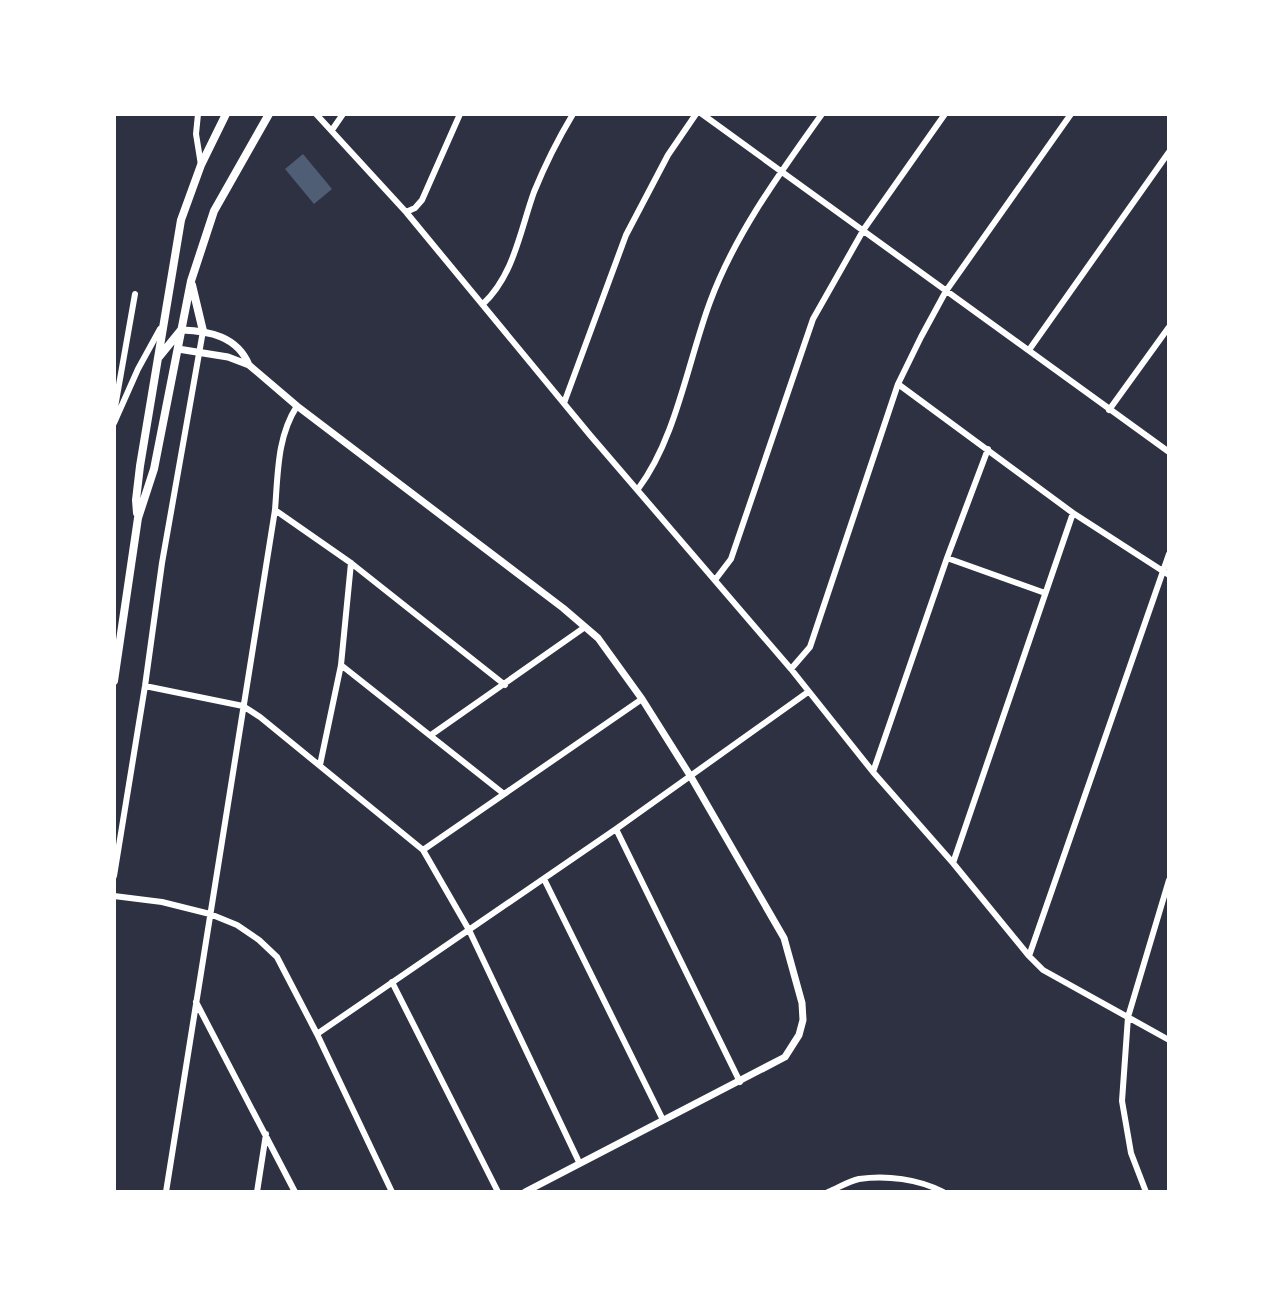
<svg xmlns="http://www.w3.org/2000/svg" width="1283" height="1306" font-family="'Noto Sans',sans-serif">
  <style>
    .water { fill: #4f5d75 }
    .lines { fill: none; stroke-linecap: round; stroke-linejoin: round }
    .minor { stroke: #fff; stroke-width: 6 }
    .tertiary { stroke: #fff; stroke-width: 7 }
    .secondary { stroke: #fff; stroke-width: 8 }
  </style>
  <rect width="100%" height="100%" fill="#2d3142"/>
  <!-- water -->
  <path class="water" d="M 303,154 L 332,189 L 314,204 L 285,169 Z"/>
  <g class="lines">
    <!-- minor -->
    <path class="minor" d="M 198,114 L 196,134 L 201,165
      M 316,114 L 406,212 L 590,435 L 791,669 L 873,772 L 953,863 L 1029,956 L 1043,970 L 1169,1040
      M 702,114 L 1169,452
      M 332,130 L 343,114
      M 406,212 L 415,208 L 422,200 L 460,114
      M 483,304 C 514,275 520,231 534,192 C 545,165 558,139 573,114
      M 1029,350 L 1169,152
      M 898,384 L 1073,513 L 1169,575
      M 564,403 L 626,235 L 668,155 L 696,114
      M 1109,410 L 1169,327
      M 114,413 L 135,294
      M 114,423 L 138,369 L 160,329
      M 638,489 C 676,439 688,361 710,302 C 735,234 780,173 822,114
      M 275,510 L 351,563 L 505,685
      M 947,558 L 1045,593
      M 715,580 L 731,559 L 813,319 L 864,229 L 945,114
      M 341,665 L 504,794
      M 791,669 L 810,647 L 898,384 L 921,337 L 946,291 L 1071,114
      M 145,686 L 243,706 L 260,717 L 423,850 L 469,930 L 579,1162
      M 431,735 L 585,627
      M 320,765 L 341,665 L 351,563
      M 873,772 L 947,558 L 988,449
      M 616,829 L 740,1082
      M 423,850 L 642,699
      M 953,863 L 1073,513
      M 114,876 L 145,686 L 162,563 L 203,331
      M 544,879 L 663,1120
      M 114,896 L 162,902 L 210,914 L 237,925 L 259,940 L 277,957 L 317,1034 L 392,1192
      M 1029,956 L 1169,554
      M 392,982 L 498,1192
      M 196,1002 L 295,1192
      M 317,1034 L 616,829 L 808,692
      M 166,1192 L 275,510 C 278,473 277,437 297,406
      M 257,1192 L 266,1134
      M 828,1192 C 838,1188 849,1181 859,1179 C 886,1175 919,1179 943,1192
      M 1146,1192 L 1131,1153 L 1122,1101 L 1128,1017 L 1169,880"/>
    <!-- tertiary -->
    <path class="tertiary" d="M 182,330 C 209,331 237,336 249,365 L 297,406 L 563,608 L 598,638 L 642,699 L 691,777 L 784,938 L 802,1003 L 803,1020 L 799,1035 L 785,1057 L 525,1192
      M 178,349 L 228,357 L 249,365"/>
    <!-- secondary -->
    <path class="secondary" d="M 192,285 L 203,331
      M 159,357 L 181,330
      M 137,513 L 136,500 L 140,466 L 181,220 L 201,165 L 226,114
      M 114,681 L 138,518 L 154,469 L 191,281 L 214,211 L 269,114"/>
  </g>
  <!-- border -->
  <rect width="1283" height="1306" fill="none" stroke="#ffffff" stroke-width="232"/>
</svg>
